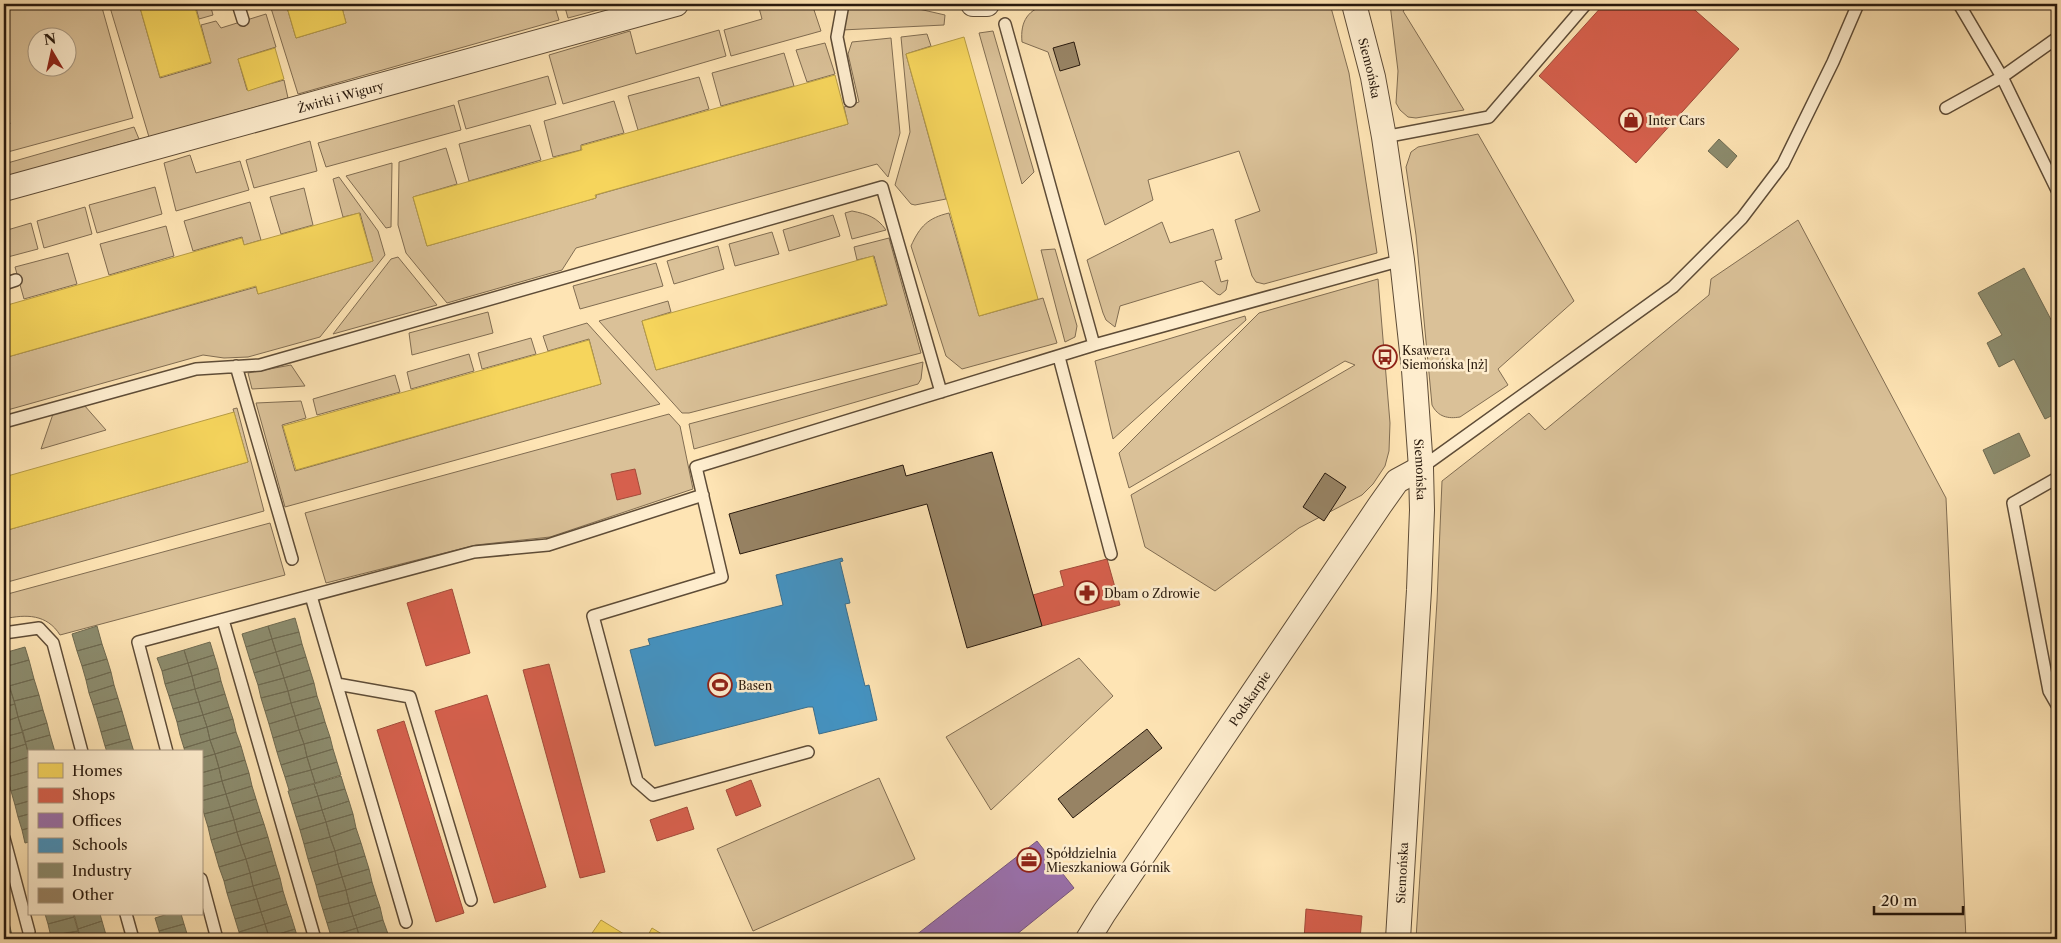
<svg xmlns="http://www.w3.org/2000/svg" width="2061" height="943" font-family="'Libre Caslon Text',serif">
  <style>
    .green { fill: #dac198; stroke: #816d52; fill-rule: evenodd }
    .homes { fill: #f6d55c; stroke: #b89d44 }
    .shops { fill: #d6604d; stroke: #a24b3a }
    .offices { fill: #9970ab; stroke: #77567c }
    .schools { fill: #4393c3; stroke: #3b6e8c }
    .industry { fill: #8c8c6e; stroke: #6e6a51 }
    .building { fill: #978364; stroke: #28190d }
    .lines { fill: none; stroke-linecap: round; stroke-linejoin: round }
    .service-casing { stroke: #5e4c37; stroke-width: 14 }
    .minor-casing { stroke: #5e4c37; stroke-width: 26 }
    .service { stroke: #feedce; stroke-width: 11 }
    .minor { stroke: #feedce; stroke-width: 24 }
    .labels { text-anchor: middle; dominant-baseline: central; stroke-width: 5; stroke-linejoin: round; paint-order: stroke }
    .street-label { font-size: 12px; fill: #28190d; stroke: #feedce }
    .poi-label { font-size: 12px; fill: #28190d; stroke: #feedce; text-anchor: start }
  </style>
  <rect width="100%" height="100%" fill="#fee4b4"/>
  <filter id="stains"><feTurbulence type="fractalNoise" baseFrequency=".004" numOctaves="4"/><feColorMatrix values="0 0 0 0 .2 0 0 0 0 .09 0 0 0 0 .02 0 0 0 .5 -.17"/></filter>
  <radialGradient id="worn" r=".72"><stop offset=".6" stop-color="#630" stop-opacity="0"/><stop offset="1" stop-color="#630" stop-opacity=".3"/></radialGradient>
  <!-- green -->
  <path class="green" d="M 4,4 L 101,4 L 133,118 L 4,153 L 4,127 L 10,124 L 4,101 ZM 38,38 L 68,38 L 68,68 L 38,68 Z
    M 109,4 L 139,4 L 160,78 L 211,63 L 201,25 L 216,21 L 221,28 L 266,14 L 276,47 L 238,59 L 247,90 L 284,80 L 288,98 L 149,137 Z
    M 195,4 L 210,4 L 213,15 L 199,19 Z
    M 275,4 L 286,4 L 296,38 L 346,23 L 341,4 L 554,4 L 559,20 L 298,94 L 270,5 Z
    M 564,4 L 620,4 L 568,18 Z
    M 758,4 L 812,4 L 821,31 L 731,56 L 724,30 L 762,19 Z
    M 849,4 L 897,4 L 945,15 L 944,25 L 842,30 Z
    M 1049,4 L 1330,4 L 1349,73 L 1377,253 L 1264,284 L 1256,282 L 1252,276 L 1235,220 L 1260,211 L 1239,151 L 1148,180 L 1153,200 L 1105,225 L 1048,52 L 1022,42 C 1020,21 1028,9 1049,4 Z
    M 1390,4 L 1411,4 L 1403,11 L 1464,110 L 1416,118 L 1408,117 L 1400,110 L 1396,103 L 1398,71 Z
    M 719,30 L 726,56 L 563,104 L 549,55 L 630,31 L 636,54 Z
    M 993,31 L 1034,172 L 1022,184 L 979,33 Z
    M 927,34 L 931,46 L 906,54 L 946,199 L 915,205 L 911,204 L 895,185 L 910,132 L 901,37 Z
    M 891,38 L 900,133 L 888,177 L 877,164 L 576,248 L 562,270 L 447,303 L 406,253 L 398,225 L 399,162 L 446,148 L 457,184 L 413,197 L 427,246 L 596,198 L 596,195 L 848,124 L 844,107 L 859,102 L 848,54 L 852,42 Z
    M 825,43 L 835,74 L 807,82 L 796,50 Z
    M 784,53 L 794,86 L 721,106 L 712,73 Z
    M 548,76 L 556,104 L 466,129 L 458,101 Z
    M 699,77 L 709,109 L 638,130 L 628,96 Z
    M 614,101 L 624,133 L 581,145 L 581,150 L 553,157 L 544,121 Z
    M 454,105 L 461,130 L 326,167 L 318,143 Z
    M 530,125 L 541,160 L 469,181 L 459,144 Z
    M 134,127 L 139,139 L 4,177 L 4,164 Z
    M 1478,134 L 1574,301 L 1498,369 L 1508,385 L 1460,417 C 1448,419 1438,417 1432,405 L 1416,235 L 1406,167 L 1411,152 L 1418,147 Z
    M 310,141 L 317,171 L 254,188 L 246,160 Z
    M 190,155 L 196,173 L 240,161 L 249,190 L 176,211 L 164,163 Z
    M 392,163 L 391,227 L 386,228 L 346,176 Z
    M 339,177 L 378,231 L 385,255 L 320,337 L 248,357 L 224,358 L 203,355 L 4,411 L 4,358 L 256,287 L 258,294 L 373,261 L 360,213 L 343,217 L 333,179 Z
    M 155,187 L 162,214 L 97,233 L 89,205 Z
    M 304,188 L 313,225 L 281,234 L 270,197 Z
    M 250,202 L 261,240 L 244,245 L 242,237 L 193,251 L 184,221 Z
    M 85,207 L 92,234 L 44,248 L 37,221 Z
    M 852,211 C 867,214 877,217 886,230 L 852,239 L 845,213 Z
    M 949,213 L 979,316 L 1043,298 L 1057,343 L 962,369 L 946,356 L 911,246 C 920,226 928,218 949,213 Z
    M 833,215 L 840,236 L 789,251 L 783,230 Z
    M 1798,220 L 1946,498 L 1966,939 L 1416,939 L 1437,601 L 1442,481 L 1529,413 L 1545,430 L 1709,295 L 1711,279 Z
    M 1162,222 L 1170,243 L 1213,229 L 1222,259 L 1215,261 L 1221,282 L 1228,280 L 1226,290 L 1220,295 L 1217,294 L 1202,281 L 1120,306 L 1115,327 L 1106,320 L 1103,313 L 1087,260 Z
    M 31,223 L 38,249 L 4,258 L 4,231 Z
    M 166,226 L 174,256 L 109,275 L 100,244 Z
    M 772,232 L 779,254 L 735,266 L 729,244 Z
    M 889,238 L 921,353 L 689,413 L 682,413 L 599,321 L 668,301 L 671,312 L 642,321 L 656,370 L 887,305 L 874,256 L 857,260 L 854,247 Z
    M 718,246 L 724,269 L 674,284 L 667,261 Z
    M 1055,249 L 1077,326 L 1075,337 L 1065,342 L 1041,250 Z
    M 68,253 L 77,284 L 24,299 L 15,267 Z
    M 398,257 L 437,305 L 333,334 L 391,259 Z
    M 656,263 L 663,286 L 580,309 L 573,286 Z
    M 1378,279 L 1390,423 L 1389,451 L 1385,466 L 1373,484 L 1362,495 L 1299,528 L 1215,591 L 1145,547 L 1131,495 L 1355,365 L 1345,361 L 1129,488 L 1119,453 L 1259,313 Z
    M 488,312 L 493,333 L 412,355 L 409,333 Z
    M 1245,316 L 1246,320 L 1113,439 L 1095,361 Z
    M 587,323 L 660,404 L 285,507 L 256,403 L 301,401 L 306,418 L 282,425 L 295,471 L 601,384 L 589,339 L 548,351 L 543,336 Z
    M 531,338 L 536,354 L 482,369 L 478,353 Z
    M 469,354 L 474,371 L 411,389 L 407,372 Z
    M 923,362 L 921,379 L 918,384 L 694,449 L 689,424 Z
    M 291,365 L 305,386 L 252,389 L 248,373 Z
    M 395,375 L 400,392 L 317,415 L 313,399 Z
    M 84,405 L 106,430 L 41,449 L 53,414 Z
    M 237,408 L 264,511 L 4,583 L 4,531 L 248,462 L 233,409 Z
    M 669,414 L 680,426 L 693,489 L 550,537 L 476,545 L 326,583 L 305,513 Z
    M 270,523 L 285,575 L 60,635 C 47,614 26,614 4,619 L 4,595 Z
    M 1079,658 L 1113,696 L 991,810 L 946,737 Z
    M 879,778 L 915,859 L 753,931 L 717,849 Z"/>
  <!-- homes -->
  <path class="homes" d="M 139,4 L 194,4 L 211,62 L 160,77 Z
    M 286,4 L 341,4 L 346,23 L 296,38 Z
    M 964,37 L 1038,299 L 979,316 L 906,54 Z
    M 275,48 L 284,79 L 248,91 L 238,59 Z
    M 835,75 L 848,124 L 595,195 L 596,198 L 427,246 L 413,197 L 582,150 L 581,146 Z
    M 359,213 L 373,261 L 258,294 L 256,286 L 4,358 L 4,306 L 242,238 L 244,245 Z
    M 873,256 L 887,304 L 656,370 L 642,321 Z
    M 589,340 L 601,384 L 296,470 L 283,426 Z
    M 234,412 L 248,462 L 4,531 L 4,477 Z
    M 601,920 L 632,939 L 588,939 Z
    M 652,928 L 670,939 L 646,939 Z"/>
  <!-- shops -->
  <path class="shops" d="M 1604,4 L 1688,4 L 1739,49 L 1636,163 L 1539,76 Z
    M 635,469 L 641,494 L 617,500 L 611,474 Z
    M 1107,559 L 1120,605 L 1042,626 L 1033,595 L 1064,586 L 1060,571 Z
    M 452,589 L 470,653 L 426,666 L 407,603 Z
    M 549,664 L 605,872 L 580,878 L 523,670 Z
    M 487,695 L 546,887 L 494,903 L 435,711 Z
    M 404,721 L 464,913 L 436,922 L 377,730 Z
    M 751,780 L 761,806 L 736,816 L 726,790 Z
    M 687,807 L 694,829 L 657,841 L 650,820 Z
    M 1306,909 L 1362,916 L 1360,939 L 1304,939 Z"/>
  <!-- offices -->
  <path class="offices" d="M 1037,841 L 1074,888 L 1011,939 L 911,939 Z"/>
  <!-- schools -->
  <path class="schools" d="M 842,558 L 843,561 L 840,562 L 850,603 L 845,604 L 865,686 L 869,685 L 877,720 L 819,734 L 813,707 L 808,707 L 655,746 L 630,650 L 650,645 L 648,639 L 783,605 L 776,575 Z"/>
  <!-- industry -->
  <path class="industry" d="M 1719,139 L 1737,156 L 1727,168 L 1708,151 Z
    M 2024,268 L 2057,331 L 2057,413 L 2045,419 L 2014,359 L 1999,367 L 1987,343 L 2002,335 L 1978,293 Z
    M 2019,433 L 2030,456 L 1994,474 L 1983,450 Z
    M 295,618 L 299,632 L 272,639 L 268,626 Z
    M 97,626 L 102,644 L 77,651 L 72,634 Z
    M 268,626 L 272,639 L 246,647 L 242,634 Z
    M 299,632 L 302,644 L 276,652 L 272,639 Z
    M 272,639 L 276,652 L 250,660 L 246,647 Z
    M 210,642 L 214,655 L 188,663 L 184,650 Z
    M 102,644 L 107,659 L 82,666 L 77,651 Z
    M 302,644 L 306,657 L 280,665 L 276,652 Z
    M 25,647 L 29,660 L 4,667 L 4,653 Z
    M 184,650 L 188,663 L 162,671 L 157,658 Z
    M 276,652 L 280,665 L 254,673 L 250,660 Z
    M 214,655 L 218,668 L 192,676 L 188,663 Z
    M 306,657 L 310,670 L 284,678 L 280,665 Z
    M 107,659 L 111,672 L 86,680 L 82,666 Z
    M 29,660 L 34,679 L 9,686 L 4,667 Z
    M 188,663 L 192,676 L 165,684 L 162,671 Z
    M 280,665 L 284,678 L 258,685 L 254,673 Z
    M 218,668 L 221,681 L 195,689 L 192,676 Z
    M 310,670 L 314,683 L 288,691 L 284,678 Z
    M 111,672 L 114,685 L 89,693 L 86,680 Z
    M 192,676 L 195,689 L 169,696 L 165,684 Z
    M 284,678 L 288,691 L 261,698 L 258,685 Z
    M 8,679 L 11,691 L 4,694 L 4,680 Z
    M 34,679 L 39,695 L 14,701 L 9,686 Z
    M 221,681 L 225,694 L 199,702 L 195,689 Z
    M 314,683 L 317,696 L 291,703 L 288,691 Z
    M 114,685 L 118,698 L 93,705 L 89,693 Z
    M 195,689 L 199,702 L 173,709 L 169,696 Z
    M 11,691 L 15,704 L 4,707 L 4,694 Z
    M 288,691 L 291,703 L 265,711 L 261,698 Z
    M 225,694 L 229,707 L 203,715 L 199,702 Z
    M 39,695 L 43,710 L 18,717 L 14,701 Z
    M 317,696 L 321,708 L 295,716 L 291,703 Z
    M 118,698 L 122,711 L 97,718 L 93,705 Z
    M 199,702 L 203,715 L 177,722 L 173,709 Z
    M 291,703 L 295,716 L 269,724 L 265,711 Z
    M 15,704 L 18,717 L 4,722 L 4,707 Z
    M 229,707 L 233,719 L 207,727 L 203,715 Z
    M 321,708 L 325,722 L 299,730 L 295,716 Z
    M 43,710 L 47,723 L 22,731 L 18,717 Z
    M 122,711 L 126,725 L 101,732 L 97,718 Z
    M 203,715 L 207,727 L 180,735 L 177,722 Z
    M 295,716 L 299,730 L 273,738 L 269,724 Z
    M 18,717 L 23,732 L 4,737 L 4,722 Z
    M 233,719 L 236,732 L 210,740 L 207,727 Z
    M 325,722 L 330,737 L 304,744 L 299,730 Z
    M 47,723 L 50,735 L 25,742 L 22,731 Z
    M 126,725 L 130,739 L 105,746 L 101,732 Z
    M 207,727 L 210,740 L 184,748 L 180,735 Z
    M 299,730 L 304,744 L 277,752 L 273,738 Z
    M 23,732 L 26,744 L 4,751 L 4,737 Z
    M 236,732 L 241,746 L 215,754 L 210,740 Z
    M 50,735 L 55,752 L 29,752 L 29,755 L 25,742 Z
    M 330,737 L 333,749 L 307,757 L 304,744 Z
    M 130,739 L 134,752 L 107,752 L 105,746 Z
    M 210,740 L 215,754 L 201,758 L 201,752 L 185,752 L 184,748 Z
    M 26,744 L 29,757 L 4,765 L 4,751 Z
    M 304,744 L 307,757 L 281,765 L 277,752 Z
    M 241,746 L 245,760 L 219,768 L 215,754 Z
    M 333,749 L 337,762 L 311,770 L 307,757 Z
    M 215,754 L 219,768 L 201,773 L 201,758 Z
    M 29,757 L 29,771 L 7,777 L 4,765 Z
    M 307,757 L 311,770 L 285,777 L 281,765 Z
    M 245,760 L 249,773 L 222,781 L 219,768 Z
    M 337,762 L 341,775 L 315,783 L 311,770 Z
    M 219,768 L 222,781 L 201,787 L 201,773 Z
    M 311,770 L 315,783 L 289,790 L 285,777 Z
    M 29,771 L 29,786 L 11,791 L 7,777 Z
    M 249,773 L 252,786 L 226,794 L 222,781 Z
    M 341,776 L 345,789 L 318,796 L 314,784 Z
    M 222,781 L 226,794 L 201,801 L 201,787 Z
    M 314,784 L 318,796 L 292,804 L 288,791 Z
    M 29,786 L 29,801 L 15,805 L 11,791 Z
    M 252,786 L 256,799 L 230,807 L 226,794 Z
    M 345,789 L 349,801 L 322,810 L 318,796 Z
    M 226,794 L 230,807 L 204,814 L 201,801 Z
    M 318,796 L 322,810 L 296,817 L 292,804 Z
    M 256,799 L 260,812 L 234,820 L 230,807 Z
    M 29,801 L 29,814 L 18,817 L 15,805 Z
    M 349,801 L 353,814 L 326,822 L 322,810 Z
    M 230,807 L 234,820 L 208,827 L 204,814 Z
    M 322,810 L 326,822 L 300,830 L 296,817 Z
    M 260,812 L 264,824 L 237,832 L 234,820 Z
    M 29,814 L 29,828 L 22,830 L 18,817 Z
    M 353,814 L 356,828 L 330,837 L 326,822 Z
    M 234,820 L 237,832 L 211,840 L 208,827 Z
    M 326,822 L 330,837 L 304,844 L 300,830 Z
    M 264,824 L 268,837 L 241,845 L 237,832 Z
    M 29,828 L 29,842 L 25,843 L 22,830 Z
    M 356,828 L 361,843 L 335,851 L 330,837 Z
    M 237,832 L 241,845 L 215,853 L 211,840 Z
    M 268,837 L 272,851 L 246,859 L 241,845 Z
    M 330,837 L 335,851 L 308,859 L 304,844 Z
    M 361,843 L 365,856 L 338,864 L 335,851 Z
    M 241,845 L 246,859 L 219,867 L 215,853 Z
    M 272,851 L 276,865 L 250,873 L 246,859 Z
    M 335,851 L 338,864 L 312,872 L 308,859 Z
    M 365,856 L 369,869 L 342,877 L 338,864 Z
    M 246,859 L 250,873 L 224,881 L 219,867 Z
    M 338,864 L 342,877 L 316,885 L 312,872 Z
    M 276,865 L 280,878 L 253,886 L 250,873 Z
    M 369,869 L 372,882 L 346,890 L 342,877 Z
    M 250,873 L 253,886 L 227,893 L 224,881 Z
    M 342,877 L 346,890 L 319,897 L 316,885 Z
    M 280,878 L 283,891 L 257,899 L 253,886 Z
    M 372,882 L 376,895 L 349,903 L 346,890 Z
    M 253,886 L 257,899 L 231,906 L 227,893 Z
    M 346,890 L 349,903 L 323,910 L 319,897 Z
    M 283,891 L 287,904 L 261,912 L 257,899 Z
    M 376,895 L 380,907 L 353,916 L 349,903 Z
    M 257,899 L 261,912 L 235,919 L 231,906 Z
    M 349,903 L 353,916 L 327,923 L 323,910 Z
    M 287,904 L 291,916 L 265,924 L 261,912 Z
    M 380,907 L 383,920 L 357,928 L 353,916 Z
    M 261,912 L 265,924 L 239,932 L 235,919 Z
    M 45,914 L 74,914 L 74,917 L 48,924 Z
    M 74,914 L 100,914 L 102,921 L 78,929 Z
    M 168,914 L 181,914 L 184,924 L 159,931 L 155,918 Z
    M 291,916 L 295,929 L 269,937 L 265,924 Z
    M 353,916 L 357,928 L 331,936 L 327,923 Z
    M 74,917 L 78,931 L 51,937 L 48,924 Z
    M 8,919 L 11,931 L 4,933 L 4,920 Z
    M 383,920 L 388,934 L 370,939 L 360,939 L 357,928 Z
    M 102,921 L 106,935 L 92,939 L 81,939 L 78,929 Z
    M 184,924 L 188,937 L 161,939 L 159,931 Z
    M 265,924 L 269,937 L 261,939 L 241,939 L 239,932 Z
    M 357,928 L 360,939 L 332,939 L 331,936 Z
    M 295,929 L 298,939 L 269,939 L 269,937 Z
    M 11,931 L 13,939 L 4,939 L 4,933 Z
    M 78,931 L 81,939 L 67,939 L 65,933 Z
    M 65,933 L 67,939 L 52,939 L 51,937 Z"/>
  <!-- building -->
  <path class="building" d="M 1074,42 L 1080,65 L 1060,71 L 1053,48 Z
    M 992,452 L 1042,626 L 967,648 L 927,504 L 740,554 L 729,514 L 903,465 L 906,476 Z
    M 1325,473 L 1346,487 L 1324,521 L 1303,507 Z
    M 1147,729 L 1162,748 L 1073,818 L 1058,799 Z"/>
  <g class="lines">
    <!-- service casing -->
    <g class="service-casing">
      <path id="service" d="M 238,4 L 243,20
        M 843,4 L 837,37 L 850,101
        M 1959,4 L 2002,77 L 2057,190
        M 1005,24 L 1094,345
        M 1946,108 L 2002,77 L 2057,38
        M 1384,137 L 1489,117 L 1586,4
        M 4,284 L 16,280
        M 1059,357 L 1111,554
        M 236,366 L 292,559
        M 4,422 L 196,369 L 260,365 L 882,187 L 941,392
        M 1421,468 L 1673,287 L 1742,218 L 1783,164 L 1833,62 L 1858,4
        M 2057,478 L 2013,503 L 2049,691 L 2057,705
        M 311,596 L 406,922
        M 223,620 L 315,939
        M 4,633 L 39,628 L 53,643 L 82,752
        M 337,684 L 410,697 L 471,900
        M 167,752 L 138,642 L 474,552 L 548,545 L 703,495
        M 808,752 L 653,795 L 637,781 L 593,616 L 722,577 L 696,467 L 1094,345 L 1402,260
        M 4,838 L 29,932
        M 201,879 L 217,939
        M 126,914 L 133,939"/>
    </g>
    <!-- minor casing -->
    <g class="minor-casing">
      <g id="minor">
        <path d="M 973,4 L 987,4"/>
        <path id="s1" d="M 1354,4 L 1373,77 L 1384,137 L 1402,260 L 1414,370 L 1421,468 L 1422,510 L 1419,590 L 1398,939"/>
        <path id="s2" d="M 4,189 L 676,4"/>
        <path id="s3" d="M 1088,939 L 1104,913 L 1380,505 L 1397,481 L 1421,468"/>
      </g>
    </g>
    <!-- service -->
    <use href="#service" class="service"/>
    <!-- minor -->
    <use href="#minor" class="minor"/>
  </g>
  <!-- icons -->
  <defs>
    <g id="shop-ring" transform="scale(1.25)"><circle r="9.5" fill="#feedce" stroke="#8f2418" stroke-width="1.5"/><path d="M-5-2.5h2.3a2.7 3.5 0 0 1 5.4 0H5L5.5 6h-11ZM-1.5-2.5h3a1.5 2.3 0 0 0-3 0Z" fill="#8f2418"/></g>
    <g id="bus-ring" transform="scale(1.25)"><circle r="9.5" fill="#feedce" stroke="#8f2418" stroke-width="1.5"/><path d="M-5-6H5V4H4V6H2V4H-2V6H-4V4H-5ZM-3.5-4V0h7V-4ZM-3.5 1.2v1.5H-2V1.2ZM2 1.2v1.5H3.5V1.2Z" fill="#8f2418"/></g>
    <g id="pharmacy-ring" transform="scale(1.25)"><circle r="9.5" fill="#feedce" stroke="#8f2418" stroke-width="1.5"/><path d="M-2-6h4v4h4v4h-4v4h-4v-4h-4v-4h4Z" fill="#8f2418"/></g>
    <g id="stadium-ring" transform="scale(1.25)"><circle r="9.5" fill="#feedce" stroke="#8f2418" stroke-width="1.5"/><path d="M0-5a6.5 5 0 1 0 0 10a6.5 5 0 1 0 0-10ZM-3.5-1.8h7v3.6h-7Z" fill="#8f2418"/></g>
    <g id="office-ring" transform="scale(1.25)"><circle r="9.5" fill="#feedce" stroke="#8f2418" stroke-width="1.5"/><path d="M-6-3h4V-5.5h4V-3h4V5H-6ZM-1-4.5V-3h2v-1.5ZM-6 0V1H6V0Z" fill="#8f2418"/></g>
  </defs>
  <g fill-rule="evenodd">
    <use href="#shop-ring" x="1631" y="120"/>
    <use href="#bus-ring" x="1385" y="357"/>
    <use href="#pharmacy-ring" x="1087" y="593"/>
    <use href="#stadium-ring" x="720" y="685"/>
    <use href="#office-ring" x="1029" y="860"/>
  </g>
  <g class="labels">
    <!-- street labels -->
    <g class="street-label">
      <text stroke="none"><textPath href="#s1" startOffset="66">Siemońska</textPath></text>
      <text stroke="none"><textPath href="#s2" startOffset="349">Żwirki i Wigury</textPath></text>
      <text stroke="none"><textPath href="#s1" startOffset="471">Siemońska</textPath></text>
      <text stroke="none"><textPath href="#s3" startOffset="290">Podskarpie</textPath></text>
      <text transform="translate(1402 873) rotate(-87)">Siemońska</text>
    </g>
    <!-- poi labels -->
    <g class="poi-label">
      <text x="1648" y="120">Inter Cars</text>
      <text x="1402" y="350">Ksawera<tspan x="1402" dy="14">Siemońska [nż]</tspan></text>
      <text x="1104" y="593">Dbam o Zdrowie</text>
      <text x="738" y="685">Basen</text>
      <text x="1046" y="853">Spółdzielnia<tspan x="1046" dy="14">Mieszkaniowa Górnik</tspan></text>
    </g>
  </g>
  <!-- margin -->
  <rect width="2061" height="943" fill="none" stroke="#fee4b4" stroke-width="20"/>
  <rect x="5" y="5" width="2051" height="933" fill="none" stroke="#28190d" stroke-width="2.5"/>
  <rect x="10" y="10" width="2041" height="923" fill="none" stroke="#28190d"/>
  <!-- legend -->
  <rect x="28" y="750" width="175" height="165" fill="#feedce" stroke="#a89881"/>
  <rect x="38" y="763" width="25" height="15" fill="#f6d55c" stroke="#a89881"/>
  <text x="72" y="776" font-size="15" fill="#28190d">Homes</text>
  <rect x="38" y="788" width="25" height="15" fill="#d6604d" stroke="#a89881"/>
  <text x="72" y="800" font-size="15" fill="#28190d">Shops</text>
  <rect x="38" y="813" width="25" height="15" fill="#9970ab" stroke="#a89881"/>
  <text x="72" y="826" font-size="15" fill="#28190d">Offices</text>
  <rect x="38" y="838" width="25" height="15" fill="#4393c3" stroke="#a89881"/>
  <text x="72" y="850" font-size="15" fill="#28190d">Schools</text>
  <rect x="38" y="863" width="25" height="15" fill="#8c8c6e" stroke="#a89881"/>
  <text x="72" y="876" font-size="15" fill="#28190d">Industry</text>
  <rect x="38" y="888" width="25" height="15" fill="#978364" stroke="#a89881"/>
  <text x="72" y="900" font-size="15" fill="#28190d">Other</text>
  <!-- north arrow -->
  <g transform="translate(52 52) rotate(351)"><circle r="24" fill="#feedce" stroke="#a89881"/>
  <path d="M0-4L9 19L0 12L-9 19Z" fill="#8f2418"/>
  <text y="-8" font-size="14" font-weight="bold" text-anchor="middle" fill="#28190d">N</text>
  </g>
  <!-- scale -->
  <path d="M1874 906v8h89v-8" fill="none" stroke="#28190d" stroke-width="2.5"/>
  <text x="1881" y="906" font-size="15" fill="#28190d" stroke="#feedce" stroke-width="4" paint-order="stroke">20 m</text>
  <rect width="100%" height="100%" filter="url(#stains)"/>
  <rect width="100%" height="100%" fill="url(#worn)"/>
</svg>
